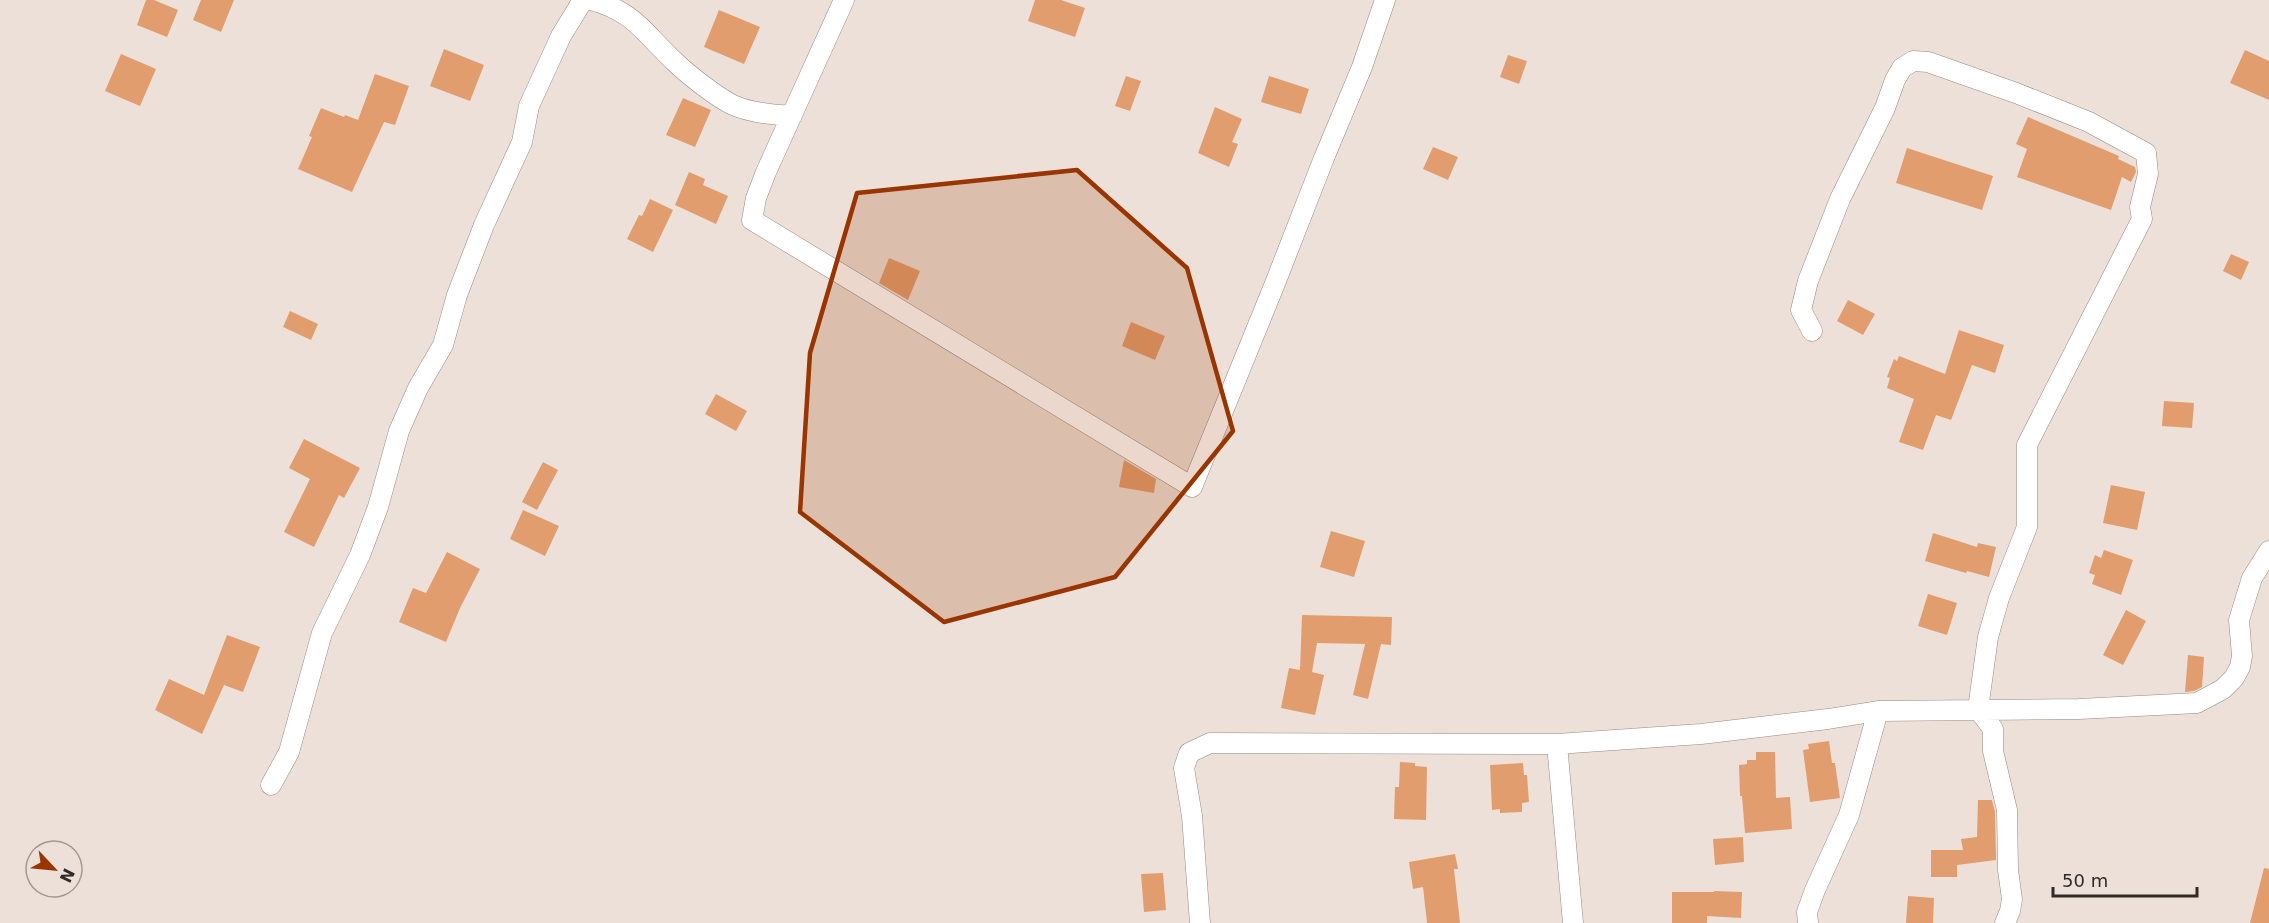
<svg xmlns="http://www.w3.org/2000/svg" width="2269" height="923" font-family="'DejaVu Sans',sans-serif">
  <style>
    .building { fill: #e19d6d }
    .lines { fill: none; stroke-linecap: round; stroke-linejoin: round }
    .street-casing { stroke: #958983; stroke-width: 21 }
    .street { stroke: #fff; stroke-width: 20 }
    .marked { fill: #993500; fill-opacity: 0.2; stroke: #993500; stroke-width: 4.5; stroke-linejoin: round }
  </style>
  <rect width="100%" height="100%" fill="#ede0d9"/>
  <!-- building -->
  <path class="building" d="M 146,0 L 154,0 L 178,10 L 167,37 L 137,25 Z
    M 201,0 L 234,0 L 221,32 L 193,20 Z
    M 1035,0 L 1061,0 L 1085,8 L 1075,37 L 1028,21 Z
    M 719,10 L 760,27 L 744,64 L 704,47 Z
    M 444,49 L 484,65 L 470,101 L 430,86 Z
    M 2245,50 L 2269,61 L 2269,100 L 2230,83 Z
    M 121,54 L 156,69 L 140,106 L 105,91 Z
    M 1508,55 L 1527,61 L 1519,84 L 1500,77 Z
    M 375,74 L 409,86 L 395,125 L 384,122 L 352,192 L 298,169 L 312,137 L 309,136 L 321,108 L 344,117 L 345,115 L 358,120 Z
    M 1126,76 L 1141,81 L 1130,111 L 1115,106 Z
    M 1269,76 L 1309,89 L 1301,114 L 1261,102 Z
    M 683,98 L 711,110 L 695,147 L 666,135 Z
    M 1215,107 L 1242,119 L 1232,142 L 1238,144 L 1229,167 L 1198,153 Z
    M 2028,117 L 2119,156 L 2118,159 L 2135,167 L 2136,172 L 2131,182 L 2122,177 L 2111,210 L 2017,177 L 2027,149 L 2016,144 Z
    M 1433,147 L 1458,157 L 1448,180 L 1423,169 Z
    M 1907,148 L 1993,176 L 1982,210 L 1896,183 Z
    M 689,172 L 705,179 L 703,185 L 728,196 L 716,224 L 675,205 Z
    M 650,199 L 673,210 L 653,252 L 627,239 L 639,215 L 642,216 Z
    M 2231,254 L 2249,262 L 2241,280 L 2223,271 Z
    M 889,258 L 920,271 L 908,300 L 879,283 Z
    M 1848,300 L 1875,314 L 1863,335 L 1837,321 Z
    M 290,311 L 318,324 L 311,340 L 283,327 Z
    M 1131,322 L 1165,336 L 1155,360 L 1122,346 Z
    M 1959,330 L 2004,345 L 1995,373 L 1972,365 L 1951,420 L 1936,415 L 1923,450 L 1899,442 L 1914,399 L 1887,388 L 1890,378 L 1887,377 L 1894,359 L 1897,361 L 1899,356 L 1945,374 Z
    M 716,394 L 747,411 L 736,431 L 705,414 Z
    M 2164,401 L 2194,403 L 2192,428 L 2162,426 Z
    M 304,439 L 360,468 L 344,498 L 339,495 L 314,547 L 284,532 L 310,479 L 289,468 Z
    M 1124,460 L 1156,479 L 1154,493 L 1119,487 Z
    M 543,462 L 558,470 L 537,510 L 522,502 Z
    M 2111,485 L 2145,492 L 2137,530 L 2103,523 Z
    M 523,510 L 559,526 L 545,556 L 510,539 Z
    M 1331,531 L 1365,541 L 1354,577 L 1320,567 Z
    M 1933,533 L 1977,547 L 1978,543 L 1996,547 L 1989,577 L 1967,571 L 1966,573 L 1925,561 Z
    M 2104,550 L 2133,560 L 2121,595 L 2092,584 L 2095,575 L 2089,573 L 2095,555 L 2101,558 Z
    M 447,552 L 480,569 L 460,608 L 446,642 L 399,622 L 413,588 L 426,593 Z
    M 1928,594 L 1957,603 L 1947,635 L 1918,626 Z
    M 2126,610 L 2146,621 L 2123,665 L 2103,655 Z
    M 1302,615 L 1392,617 L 1391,645 L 1381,644 L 1368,699 L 1353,695 L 1365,644 L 1317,643 L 1312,672 L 1324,675 L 1315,715 L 1281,708 L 1289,668 L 1300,670 Z
    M 227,635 L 260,647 L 243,692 L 224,685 L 202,734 L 155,710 L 169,679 L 204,695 Z
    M 2188,655 L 2204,657 L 2202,687 L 2194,691 L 2185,692 Z
    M 1829,741 L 1832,763 L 1835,763 L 1840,798 L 1810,802 L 1803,750 L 1809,749 L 1808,744 Z
    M 1756,752 L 1775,752 L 1776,798 L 1790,797 L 1792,829 L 1745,833 L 1742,796 L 1740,796 L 1739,765 L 1747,764 L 1747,760 L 1756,760 Z
    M 1400,762 L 1415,763 L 1415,766 L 1427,767 L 1426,820 L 1394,819 L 1395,787 L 1399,787 Z
    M 1523,763 L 1524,775 L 1527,775 L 1529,802 L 1522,803 L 1522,812 L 1500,813 L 1500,809 L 1492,810 L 1490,765 Z
    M 1978,800 L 1992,800 L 1995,812 L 1996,860 L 1957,865 L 1957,877 L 1931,877 L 1931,850 L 1963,850 L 1961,839 L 1977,837 Z
    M 1743,837 L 1744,862 L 1715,865 L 1713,839 Z
    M 1455,854 L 1458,869 L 1454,869 L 1460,923 L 1427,923 L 1423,887 L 1413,889 L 1409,862 Z
    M 2264,868 L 2269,869 L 2269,923 L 2250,923 Z
    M 1163,873 L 1166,910 L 1144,912 L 1141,874 Z
    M 1714,891 L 1742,892 L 1741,918 L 1707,916 L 1707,923 L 1672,923 L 1672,892 L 1714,892 Z
    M 1908,896 L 1934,898 L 1933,923 L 1906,923 Z"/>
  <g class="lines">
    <!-- street casing -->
    <g class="street-casing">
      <path id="street" d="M 591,0 C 634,11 645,34 674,61 C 687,74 718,98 733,105 C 751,113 772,115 792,116
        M 844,0 L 766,172 L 756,198 L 752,220 L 1192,487 L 1274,286 L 1324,158 L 1362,67 L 1385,0
        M 1812,331 L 1801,310 L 1808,281 L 1840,199 L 1885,108 L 1895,80 L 1902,68 L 1913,61 L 1928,62 L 2016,93 L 2089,122 L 2146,153 L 2148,174 L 2140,207 L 2142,219 L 2027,445 L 2027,527 L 1999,598 L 1988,637 L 1978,709 L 1993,729 L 1993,751 L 2007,810 L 2008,870 L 2012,899 L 2010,911 L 2005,923
        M 1557,744 L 1573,923
        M 271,785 L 289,752 L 322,633 L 360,555 L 378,507 L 399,431 L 418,388 L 443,345 L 457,295 L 484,225 L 522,142 L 529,106 L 561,36 L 583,0
        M 1200,923 L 1192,816 L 1184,768 L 1189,753 L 1210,743 L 1557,744 L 1701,734 L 1828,719 L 1878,711 L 2079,709 L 2197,703 L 2223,689 L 2234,678 L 2240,667 L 2242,656 L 2239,620 L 2252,578 L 2269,551
        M 1808,923 L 1807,912 L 1815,890 L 1849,815 L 1878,711"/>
    </g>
    <!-- street -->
    <use href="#street" class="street"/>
  </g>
  <!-- marked area -->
  <path class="marked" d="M 1077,170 L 1187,268 L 1233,431 L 1115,577 L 944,622 L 800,512 L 810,353 L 857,193 Z"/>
  <!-- north arrow -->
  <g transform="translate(54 869) rotate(116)"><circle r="28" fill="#ede0d9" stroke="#a19893" stroke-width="1.5"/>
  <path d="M0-4.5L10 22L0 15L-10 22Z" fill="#993500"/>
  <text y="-9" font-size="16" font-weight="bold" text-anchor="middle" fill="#302b29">N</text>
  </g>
  <!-- scale -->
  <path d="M2053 887v9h144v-9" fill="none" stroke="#302b29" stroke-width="3"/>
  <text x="2062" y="887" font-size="18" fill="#302b29" stroke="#ede0d9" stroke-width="4.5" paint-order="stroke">50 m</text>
</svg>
